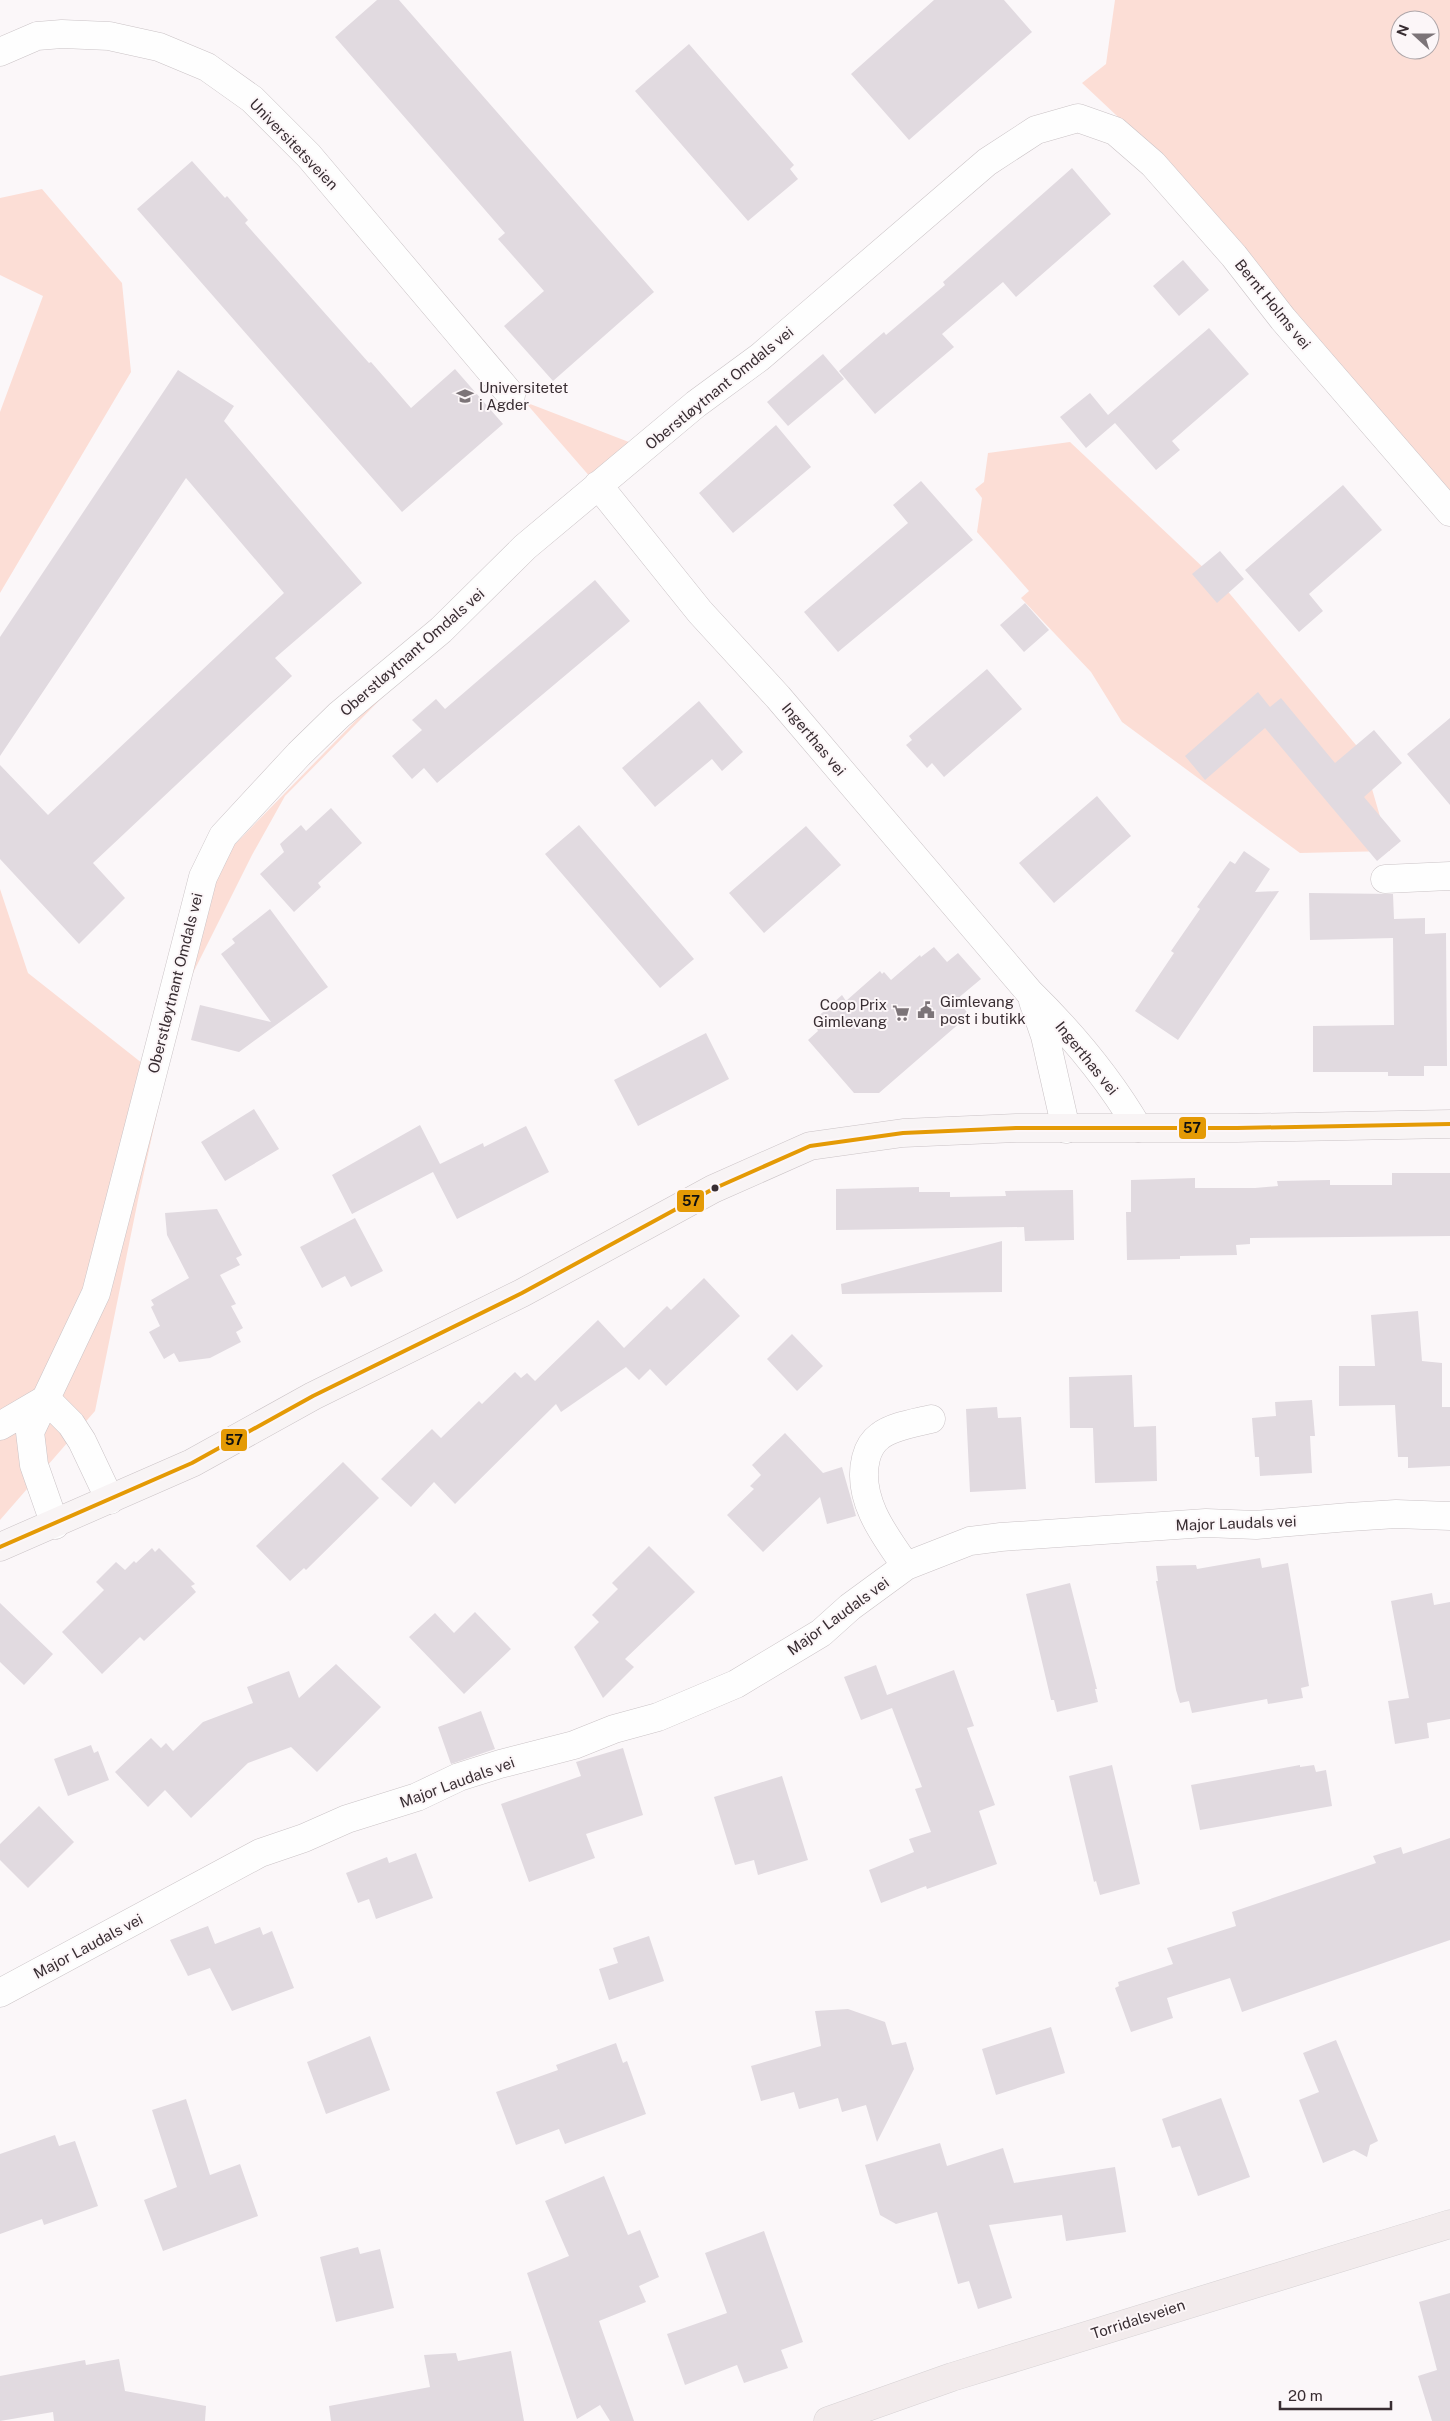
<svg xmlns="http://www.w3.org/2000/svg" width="1450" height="2421" font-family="'Public Sans',sans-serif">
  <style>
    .green { fill: #fcded6; fill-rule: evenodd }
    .building { fill: #e1dae0 }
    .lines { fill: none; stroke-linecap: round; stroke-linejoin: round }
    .street-casing { stroke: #cac3c6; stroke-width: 29 }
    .secondary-casing { stroke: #cac3c6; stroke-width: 29 }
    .primary-casing { stroke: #d6d2d4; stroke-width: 29 }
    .street { stroke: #fefefe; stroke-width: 28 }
    .secondary { stroke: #f8f4f5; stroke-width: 28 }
    .primary { stroke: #f2ebec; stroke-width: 28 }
    .bus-1-casing { stroke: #fcf6f8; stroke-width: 8 }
    .bus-1 { stroke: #e49a05; stroke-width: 4 }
    .bus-dot { fill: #382d32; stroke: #fcf6f8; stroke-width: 2 }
    .labels { text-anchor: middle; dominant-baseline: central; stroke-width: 4; stroke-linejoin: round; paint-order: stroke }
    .street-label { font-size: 15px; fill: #382d32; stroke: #fcf6f8 }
    .poi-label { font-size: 15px; fill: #382d32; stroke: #fcf6f8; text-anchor: start }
    .line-badge { stroke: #fcf6f8; stroke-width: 2 }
    .pale-badge-label { font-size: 14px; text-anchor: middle; font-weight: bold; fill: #111 }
  </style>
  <rect width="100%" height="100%" fill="#fbf7f9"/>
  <!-- green -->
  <path class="green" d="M 1115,0 L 1450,0 L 1450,510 L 1151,148 L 1082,83 L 1106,64 ZM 1400,20 L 1430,20 L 1430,50 L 1400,50 Z
    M 42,189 L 122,283 L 131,372 L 0,593 L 0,412 L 43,296 L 0,275 L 0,198 Z
    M 525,402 L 647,449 L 436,643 L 285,796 L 252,855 L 184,991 L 139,1195 L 95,1411 L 0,1520 L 0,889 L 28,973 L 152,1071 L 203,877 L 525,547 L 598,486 Z
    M 1070,442 L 1225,588 L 1361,751 L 1390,851 L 1300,853 L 1122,722 L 1091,672 L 1021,598 L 1029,591 L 977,532 L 982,498 L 975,489 L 984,482 L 988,453 Z"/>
  <!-- building -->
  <path class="building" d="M 377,0 L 399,0 L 654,292 L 553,381 L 504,326 L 544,291 L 498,239 L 505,233 L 335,37 Z
    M 934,0 L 1004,0 L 1032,32 L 909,140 L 851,74 Z
    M 689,44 L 794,165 L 790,169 L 798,179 L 748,221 L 635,91 Z
    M 192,161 L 225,198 L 227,196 L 248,220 L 245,223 L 369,363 L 371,362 L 411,408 L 455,369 L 503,424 L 402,512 L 137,209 Z
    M 1072,168 L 1111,214 L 1016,297 L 1003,282 L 942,334 L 954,347 L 875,414 L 839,371 L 884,332 L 886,335 L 945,285 L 943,282 Z
    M 1183,260 L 1209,290 L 1179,316 L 1153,286 Z
    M 1209,328 L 1249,374 L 1172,441 L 1180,450 L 1156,470 L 1115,423 L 1086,448 L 1060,417 L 1090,393 L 1108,415 Z
    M 823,354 L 844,379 L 788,426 L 767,402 Z
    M 178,370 L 234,406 L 224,421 L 362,583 L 275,658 L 292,676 L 93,863 L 125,898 L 79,944 L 0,859 L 0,765 L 48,815 L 284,593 L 186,478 L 0,756 L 0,637 Z
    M 776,425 L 811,467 L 733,533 L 699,493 Z
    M 921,481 L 973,540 L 838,652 L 804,612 L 908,523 L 893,505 Z
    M 1343,485 L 1382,530 L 1309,594 L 1323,611 L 1299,632 L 1245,570 Z
    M 1220,551 L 1244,579 L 1217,603 L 1192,574 Z
    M 595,580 L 630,621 L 437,783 L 424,768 L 412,779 L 392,756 L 422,730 L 412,720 L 436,699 L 445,709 Z
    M 1025,603 L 1049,630 L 1024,652 L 1000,625 Z
    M 987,669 L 1022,709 L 944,777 L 932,763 L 927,768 L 906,745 L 912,740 L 909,736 Z
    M 1258,692 L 1270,707 L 1281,698 L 1335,763 L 1374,730 L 1402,763 L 1364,797 L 1401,841 L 1377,861 L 1265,728 L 1205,780 L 1185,756 Z
    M 699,701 L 743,752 L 722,771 L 712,759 L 655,807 L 622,768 Z
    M 1450,718 L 1450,805 L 1407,754 Z
    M 1097,796 L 1131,836 L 1054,903 L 1019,863 Z
    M 331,808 L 362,843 L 318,883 L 321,887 L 294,912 L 260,874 L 284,852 L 280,844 L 301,825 L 306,831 Z
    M 579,825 L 694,959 L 660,988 L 545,854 Z
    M 806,826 L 841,865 L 764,933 L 729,893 Z
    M 1244,851 L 1270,869 L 1255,892 L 1279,891 L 1178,1040 L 1135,1011 L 1174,953 L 1171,951 L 1200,909 L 1197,907 L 1230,861 L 1235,864 Z
    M 1309,893 L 1393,894 L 1394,919 L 1425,918 L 1425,934 L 1446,933 L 1447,1066 L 1424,1066 L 1424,1076 L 1388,1076 L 1388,1072 L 1313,1072 L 1313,1026 L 1394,1025 L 1393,938 L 1310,940 Z
    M 270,909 L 328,987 L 239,1052 L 191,1040 L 200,1005 L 271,1022 L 221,954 L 235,943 L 232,939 Z
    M 934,947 L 947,962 L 958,953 L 981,979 L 957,999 L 969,1015 L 879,1093 L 854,1093 L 808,1040 L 818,1031 L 813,1021 L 842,995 L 846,1001 L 880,971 L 882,974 L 884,972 L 891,980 L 920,955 L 921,957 Z
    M 706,1033 L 729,1079 L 638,1126 L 614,1080 Z
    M 254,1109 L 279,1149 L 225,1181 L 201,1142 Z
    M 420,1125 L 440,1164 L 483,1143 L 484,1147 L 526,1126 L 549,1172 L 457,1219 L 433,1172 L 352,1214 L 332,1175 Z
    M 1392,1173 L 1450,1173 L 1450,1236 L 1250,1238 L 1250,1244 L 1236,1245 L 1237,1255 L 1180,1256 L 1180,1259 L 1127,1260 L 1126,1212 L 1131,1212 L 1131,1180 L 1195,1178 L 1195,1188 L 1255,1188 L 1278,1186 L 1277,1181 L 1330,1180 L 1330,1185 L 1392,1185 Z
    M 919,1187 L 919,1192 L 950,1192 L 950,1197 L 1006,1196 L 1005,1191 L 1073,1190 L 1074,1240 L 1025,1241 L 1024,1227 L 836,1230 L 836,1189 Z
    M 217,1209 L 242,1255 L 236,1258 L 240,1265 L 220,1275 L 236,1304 L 231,1306 L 243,1328 L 236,1332 L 241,1342 L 210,1358 L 179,1362 L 174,1353 L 164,1359 L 149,1332 L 160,1326 L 151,1307 L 154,1305 L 151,1300 L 189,1278 L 167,1235 L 165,1213 Z
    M 355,1218 L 383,1271 L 351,1287 L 345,1276 L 322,1288 L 300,1247 Z
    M 1002,1241 L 1002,1292 L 842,1294 L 841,1284 Z
    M 704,1278 L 740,1316 L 666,1386 L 650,1369 L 639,1380 L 626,1367 L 561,1412 L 556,1404 L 455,1504 L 434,1482 L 411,1507 L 381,1479 L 432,1429 L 441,1438 L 479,1401 L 482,1404 L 515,1372 L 521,1378 L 527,1373 L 535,1381 L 598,1320 L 624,1348 L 667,1306 L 671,1310 Z
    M 1418,1311 L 1422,1361 L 1442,1363 L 1442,1407 L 1450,1407 L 1450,1466 L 1408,1468 L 1408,1457 L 1398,1457 L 1395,1405 L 1339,1406 L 1339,1366 L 1375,1366 L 1371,1315 Z
    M 792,1334 L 823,1366 L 797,1391 L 767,1359 Z
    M 1132,1375 L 1134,1427 L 1156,1426 L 1157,1481 L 1095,1483 L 1093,1428 L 1070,1428 L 1069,1377 Z
    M 1312,1400 L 1315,1436 L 1310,1436 L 1312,1473 L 1260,1476 L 1259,1457 L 1255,1457 L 1252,1418 L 1276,1416 L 1275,1402 Z
    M 997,1407 L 998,1418 L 1021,1417 L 1026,1489 L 970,1492 L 966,1409 Z
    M 785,1433 L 823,1473 L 842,1467 L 856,1516 L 827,1524 L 820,1497 L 763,1552 L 727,1515 L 754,1489 L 750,1486 L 761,1475 L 752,1465 Z
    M 343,1462 L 379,1498 L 306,1570 L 304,1568 L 290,1581 L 256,1546 Z
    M 649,1546 L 695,1592 L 625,1659 L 634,1667 L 603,1698 L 574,1647 L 599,1622 L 592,1615 L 618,1589 L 612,1583 Z
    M 152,1548 L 155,1552 L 159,1548 L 195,1584 L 191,1586 L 196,1592 L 144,1641 L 140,1637 L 102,1674 L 62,1632 L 104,1590 L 96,1582 L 116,1562 L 125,1570 L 134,1561 L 136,1563 Z
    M 1260,1558 L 1262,1568 L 1288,1563 L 1309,1686 L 1301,1688 L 1303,1698 L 1268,1704 L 1267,1699 L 1192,1713 L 1189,1701 L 1180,1703 L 1176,1690 L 1156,1581 L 1158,1581 L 1156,1566 L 1196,1565 L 1197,1569 Z
    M 1070,1583 L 1097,1689 L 1095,1689 L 1098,1702 L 1057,1712 L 1054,1700 L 1051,1700 L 1026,1594 Z
    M 1432,1593 L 1434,1605 L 1450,1602 L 1450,1719 L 1427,1723 L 1429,1738 L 1395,1744 L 1388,1701 L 1409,1698 L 1391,1601 Z
    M 0,1603 L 53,1654 L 24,1685 L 0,1662 Z
    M 475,1612 L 511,1649 L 464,1694 L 409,1637 L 435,1613 L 454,1633 Z
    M 336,1664 L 381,1707 L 317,1772 L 291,1747 L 248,1763 L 191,1818 L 165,1790 L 148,1807 L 115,1772 L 151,1738 L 161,1748 L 166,1743 L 173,1751 L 203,1722 L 253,1703 L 247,1687 L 289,1671 L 299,1698 Z
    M 876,1665 L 887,1695 L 954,1670 L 974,1726 L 967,1728 L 995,1805 L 979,1811 L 997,1864 L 927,1889 L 926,1886 L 881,1903 L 869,1870 L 914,1852 L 909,1839 L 931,1832 L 915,1789 L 922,1787 L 892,1708 L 861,1720 L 844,1677 Z
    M 481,1711 L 495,1749 L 451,1764 L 438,1727 Z
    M 91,1745 L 94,1753 L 98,1751 L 109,1780 L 68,1796 L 54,1759 Z
    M 623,1748 L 643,1815 L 586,1834 L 595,1858 L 529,1882 L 501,1804 L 581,1776 L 576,1762 Z
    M 1112,1765 L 1140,1884 L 1100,1895 L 1096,1881 L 1094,1882 L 1069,1776 Z
    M 1300,1765 L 1300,1767 L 1314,1765 L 1316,1772 L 1326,1770 L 1332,1806 L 1200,1830 L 1191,1785 Z
    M 782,1776 L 808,1860 L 758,1875 L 754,1860 L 735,1865 L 714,1797 Z
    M 39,1806 L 74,1842 L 28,1888 L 0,1860 L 0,1844 Z
    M 1450,1838 L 1450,1940 L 1242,2012 L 1230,1978 L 1167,1998 L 1173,2018 L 1131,2032 L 1115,1988 L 1119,1986 L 1118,1982 L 1173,1964 L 1167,1948 L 1236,1926 L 1232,1912 L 1376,1863 L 1373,1856 L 1401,1847 L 1403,1854 Z
    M 416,1853 L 433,1898 L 376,1919 L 369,1899 L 358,1903 L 346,1873 L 387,1857 L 389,1863 Z
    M 208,1926 L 215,1944 L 260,1927 L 263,1935 L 272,1931 L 294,1988 L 232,2011 L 210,1968 L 188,1976 L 170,1940 Z
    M 649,1936 L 664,1981 L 609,2000 L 599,1969 L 618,1963 L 613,1948 Z
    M 848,2009 L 885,2022 L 892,2045 L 906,2042 L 914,2069 L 877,2142 L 866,2105 L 842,2112 L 838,2098 L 799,2109 L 794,2092 L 761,2101 L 751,2066 L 821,2046 L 815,2011 Z
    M 1051,2027 L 1065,2073 L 996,2095 L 982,2049 Z
    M 370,2036 L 390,2090 L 326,2114 L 307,2062 Z
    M 1336,2040 L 1378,2141 L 1370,2145 L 1367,2157 L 1354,2150 L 1323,2163 L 1299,2100 L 1319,2092 L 1303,2053 Z
    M 616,2043 L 623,2063 L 627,2061 L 646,2114 L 565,2144 L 559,2129 L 516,2145 L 496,2092 L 558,2070 L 556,2065 Z
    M 1221,2098 L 1250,2177 L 1198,2196 L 1180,2146 L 1172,2148 L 1162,2119 Z
    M 186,2099 L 210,2175 L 240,2164 L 258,2216 L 163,2251 L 144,2200 L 177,2187 L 152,2110 Z
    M 55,2135 L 59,2146 L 75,2141 L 98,2206 L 44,2225 L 42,2219 L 0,2234 L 0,2154 Z
    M 940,2143 L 947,2166 L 1003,2148 L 1014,2183 L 1115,2167 L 1126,2232 L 1066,2241 L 1062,2215 L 989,2225 L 1012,2298 L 978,2309 L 969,2281 L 958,2284 L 937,2212 L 896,2224 L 880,2215 L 865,2165 Z
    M 604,2176 L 628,2235 L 640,2230 L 659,2277 L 639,2286 L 646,2302 L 599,2321 L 634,2421 L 610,2421 L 600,2405 L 577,2419 L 527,2273 L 569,2256 L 545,2201 Z
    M 764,2231 L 803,2342 L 781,2350 L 788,2368 L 744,2383 L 737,2365 L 685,2385 L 667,2334 L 727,2313 L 705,2253 Z
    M 358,2247 L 360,2254 L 380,2249 L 394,2308 L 336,2322 L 320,2257 Z
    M 1450,2293 L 1450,2421 L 1432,2421 L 1418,2376 L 1437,2370 L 1419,2302 Z
    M 511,2351 L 524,2421 L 331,2421 L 329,2406 L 430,2387 L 424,2355 L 456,2353 L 458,2361 Z
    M 119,2359 L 125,2391 L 206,2406 L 205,2421 L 54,2421 L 53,2412 L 0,2421 L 0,2376 L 85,2360 L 86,2365 Z"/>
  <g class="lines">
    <!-- street casing -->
    <g class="street-casing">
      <path id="street" d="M 0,52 L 37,36 L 62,34 L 109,36 L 159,47 L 207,67 L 252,99 L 309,156 L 511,395
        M 598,485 L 700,612 L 778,697 L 1030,993 C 1072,1034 1108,1077 1138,1128
        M 1385,879 L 1450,876
        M 1033,1001 L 1045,1036 L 1066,1129
        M 46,1399 L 71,1424 L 82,1441 L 110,1500
        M 0,1426 L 46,1399
        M 55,1525 L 34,1465 L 30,1432 L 96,1293 L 203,877 L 223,836 L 299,754 L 339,715 L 441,630 L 525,547 L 696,404 L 760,357 L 987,162 L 1036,130 L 1078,118 L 1115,131 L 1153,164 L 1234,256 L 1283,319 L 1450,512
        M 906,1566 C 884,1535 856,1498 866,1458 C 868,1450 873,1441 880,1436 C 893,1426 915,1423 931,1419
        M 0,1993 L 260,1853 L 304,1838 L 347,1819 L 417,1797 L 459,1777 L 500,1764 L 574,1745 L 614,1729 L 658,1717 L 736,1684 L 821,1633 L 850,1607 L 906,1566 L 970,1541 L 1001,1537 L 1206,1523 L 1256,1525 L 1349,1517 L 1396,1514 L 1450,1516"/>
    </g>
    <!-- secondary casing -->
    <g class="secondary-casing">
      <path id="secondary" d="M 0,1547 L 192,1463 L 313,1396 L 522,1293 L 713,1189 L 810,1146 L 903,1133 L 1016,1128 L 1237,1128 L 1450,1124"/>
    </g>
    <!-- primary casing -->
    <g class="primary-casing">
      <path id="primary" d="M 828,2421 L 952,2377 L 1450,2224"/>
    </g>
    <!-- street -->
    <use href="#street" class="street"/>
    <!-- secondary -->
    <use href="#secondary" class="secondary"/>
    <!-- primary -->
    <use href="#primary" class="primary"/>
    <!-- bus-1 casing -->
    <g class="bus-1-casing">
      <path id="bus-1" d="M 0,1547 L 192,1463 L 313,1396 L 522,1293 L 713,1189 L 810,1146 L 903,1133 L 1016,1128 L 1237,1128 L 1450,1124"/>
    </g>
    <!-- bus-1 -->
    <use href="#bus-1" class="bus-1"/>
  </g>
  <!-- icons -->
  <defs>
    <g id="university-bare" transform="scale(1.35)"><path d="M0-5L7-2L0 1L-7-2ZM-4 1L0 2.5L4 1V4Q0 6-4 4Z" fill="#7c7478" stroke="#fcf6f8" stroke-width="2.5" paint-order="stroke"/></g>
    <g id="civic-bare" transform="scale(1.35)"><path d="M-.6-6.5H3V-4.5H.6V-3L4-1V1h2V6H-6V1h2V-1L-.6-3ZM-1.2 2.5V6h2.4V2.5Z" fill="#7c7478" stroke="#fcf6f8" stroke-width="2.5" paint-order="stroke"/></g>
    <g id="supermarket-bare" transform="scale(1.35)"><path d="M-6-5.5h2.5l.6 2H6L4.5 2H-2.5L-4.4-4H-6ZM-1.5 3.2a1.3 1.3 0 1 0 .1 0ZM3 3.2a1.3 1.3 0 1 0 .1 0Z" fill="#7c7478" stroke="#fcf6f8" stroke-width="2.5" paint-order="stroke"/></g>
  </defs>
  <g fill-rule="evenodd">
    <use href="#university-bare" x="465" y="396"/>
    <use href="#civic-bare" x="926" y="1010"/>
    <use href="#supermarket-bare" x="901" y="1013"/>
  </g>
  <!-- markers -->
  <circle class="bus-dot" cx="715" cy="1188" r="4.5"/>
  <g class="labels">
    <!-- street labels -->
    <g class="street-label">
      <text transform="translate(294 144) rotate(46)">Universitetsveien</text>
      <text transform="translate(1273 304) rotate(51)">Bernt Holms vei</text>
      <text transform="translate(719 388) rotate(-39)">Oberstløytnant Omdals vei</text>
      <text transform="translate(412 652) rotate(-41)">Oberstløytnant Omdals vei</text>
      <text transform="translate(814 739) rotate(50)">Ingerthas vei</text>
      <text transform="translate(175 983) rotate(-76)">Oberstløytnant Omdals vei</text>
      <text transform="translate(1087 1058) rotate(51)">Ingerthas vei</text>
      <text transform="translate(1236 1523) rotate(-2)">Major Laudals vei</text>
      <text transform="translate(838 1616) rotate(-36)">Major Laudals vei</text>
      <text transform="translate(457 1782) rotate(-20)">Major Laudals vei</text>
      <text transform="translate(88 1946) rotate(-28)">Major Laudals vei</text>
      <text transform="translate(1138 2319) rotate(-18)">Torridalsveien</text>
    </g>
    <!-- poi labels -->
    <g class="poi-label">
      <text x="479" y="387">Universitetet<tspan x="479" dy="17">i Agder</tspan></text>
      <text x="940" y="1001">Gimlevang<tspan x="940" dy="17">post i butikk</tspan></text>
      <text x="887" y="1004" text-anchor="end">Coop Prix<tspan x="887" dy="17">Gimlevang</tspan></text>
    </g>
  </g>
  <g class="line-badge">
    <rect x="1178" y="1116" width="29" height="24" rx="5" fill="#e49a05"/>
    <rect x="676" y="1189" width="29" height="24" rx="5" fill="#e49a05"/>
    <rect x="220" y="1428" width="28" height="24" rx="5" fill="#e49a05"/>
  </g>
  <g class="pale-badge-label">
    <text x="1192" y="1133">57</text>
    <text x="691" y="1206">57</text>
    <text x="234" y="1445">57</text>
  </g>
  <!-- north arrow -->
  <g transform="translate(1415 35) rotate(291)"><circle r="24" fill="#fcf6f8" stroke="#aea6a9"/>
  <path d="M0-4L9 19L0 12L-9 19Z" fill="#7c7478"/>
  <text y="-8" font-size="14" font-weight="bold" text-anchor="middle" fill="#382d32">N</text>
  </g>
  <!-- scale -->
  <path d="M1280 2401v8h111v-8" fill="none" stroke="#382d32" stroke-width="2.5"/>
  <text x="1288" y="2401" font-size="15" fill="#382d32" stroke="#fcf6f8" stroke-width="4" paint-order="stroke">20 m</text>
</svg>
